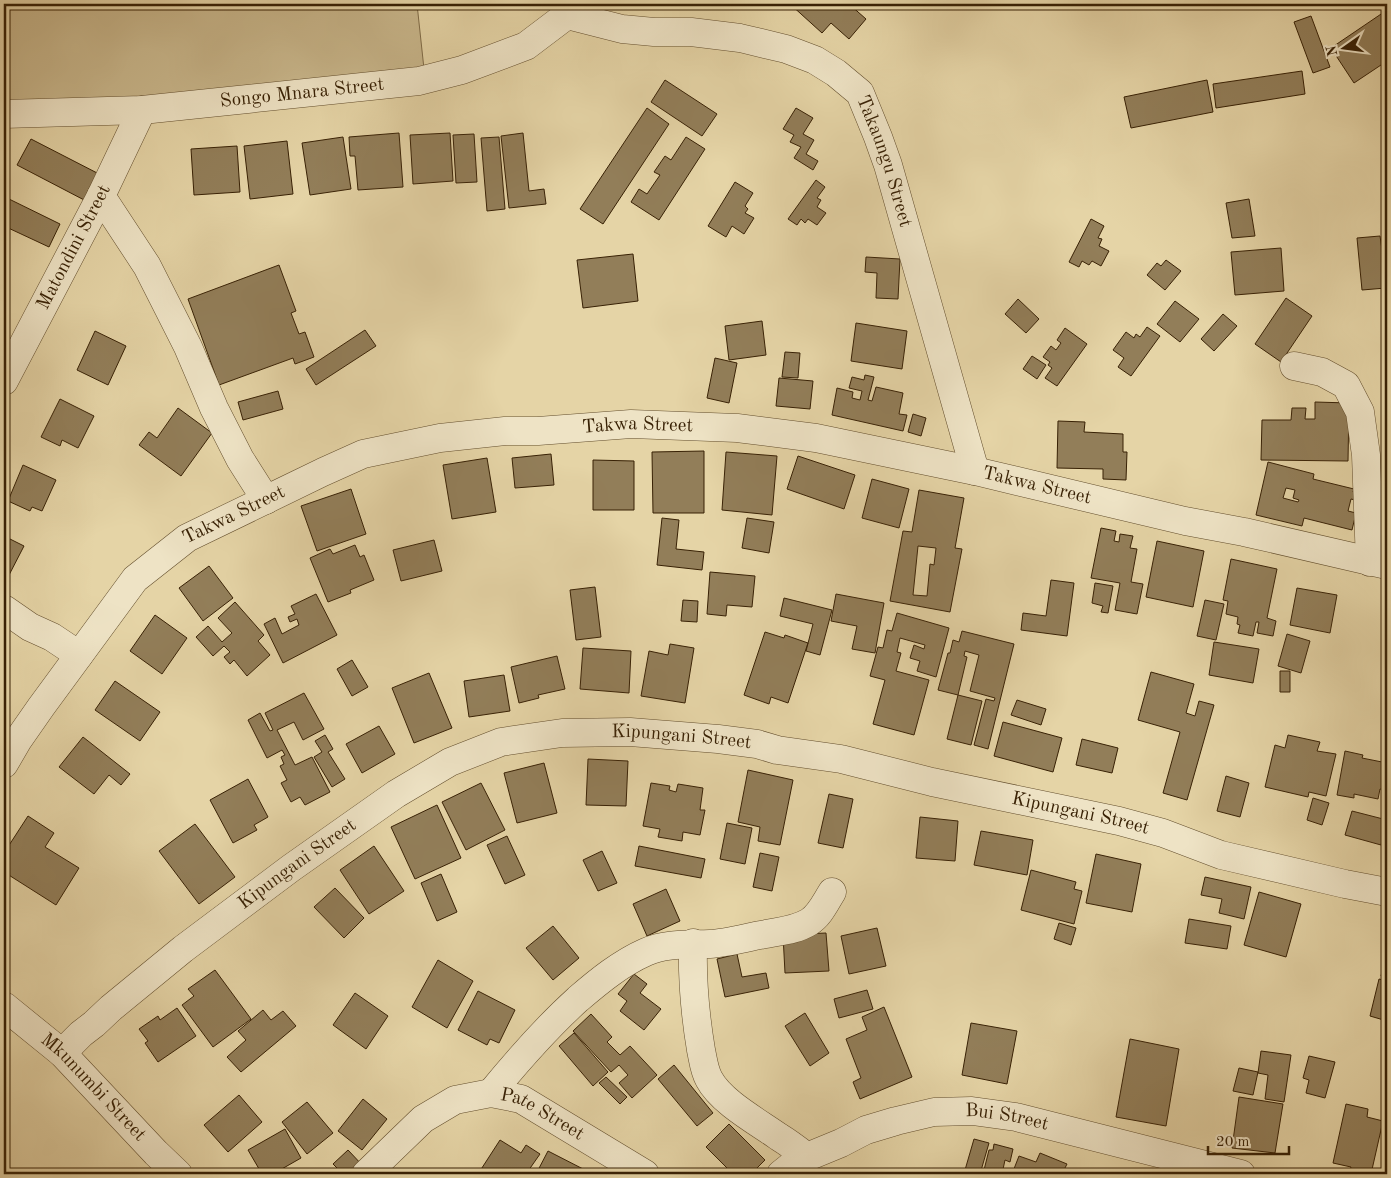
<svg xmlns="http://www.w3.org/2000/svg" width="1391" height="1178" font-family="'Old Standard TT',serif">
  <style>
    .green { fill: #c8b68b; stroke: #806c48 }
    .building { fill: #927e59; stroke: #382105; fill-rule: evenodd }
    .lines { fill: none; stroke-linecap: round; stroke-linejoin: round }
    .minor-casing { stroke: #634e2d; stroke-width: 29 }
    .minor { stroke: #eee3c5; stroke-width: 28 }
    .labels { text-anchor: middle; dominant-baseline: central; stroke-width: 5; stroke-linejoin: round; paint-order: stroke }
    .street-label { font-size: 19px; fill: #382105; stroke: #eee3c5 }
  </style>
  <rect width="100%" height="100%" fill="#e5d4a6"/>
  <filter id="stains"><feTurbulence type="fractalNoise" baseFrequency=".004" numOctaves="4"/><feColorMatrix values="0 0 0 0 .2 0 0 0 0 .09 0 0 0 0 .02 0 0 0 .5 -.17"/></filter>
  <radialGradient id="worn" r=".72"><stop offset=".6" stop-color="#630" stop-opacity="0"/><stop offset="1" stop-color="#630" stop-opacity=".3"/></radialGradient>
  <!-- green -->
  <path class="green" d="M 4,4 L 417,4 L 424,69 L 4,111 Z"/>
  <!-- building -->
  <path class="building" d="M 790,4 L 849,4 L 866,19 L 849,39 L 831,23 L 822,33 Z
    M 1387,10 L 1387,61 L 1354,83 L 1331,48 Z
    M 1311,16 L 1330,67 L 1313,73 L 1294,22 Z
    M 1302,71 L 1305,94 L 1216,108 L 1213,84 Z
    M 665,80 L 717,114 L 702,136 L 651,102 Z
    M 1207,80 L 1213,112 L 1131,128 L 1124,97 Z
    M 647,108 L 669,124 L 603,224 L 580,209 Z
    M 796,108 L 813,118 L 803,134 L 814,140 L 806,154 L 818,161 L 813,170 L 794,158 L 801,147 L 790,142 L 794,135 L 783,129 Z
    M 399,133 L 403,187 L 358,190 L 355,156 L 350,156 L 349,137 Z
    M 450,133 L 453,181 L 413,184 L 410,135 Z
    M 523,133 L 529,191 L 544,189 L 546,204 L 509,208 L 501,136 Z
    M 474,134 L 477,182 L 456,183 L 453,135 Z
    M 343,137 L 351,189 L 310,195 L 302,143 Z
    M 499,137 L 505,209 L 487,211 L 481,138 Z
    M 686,137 L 705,149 L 659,220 L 631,202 L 639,189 L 647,194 L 660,175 L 654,172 L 665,156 L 671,160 Z
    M 31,139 L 101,175 L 88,202 L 17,165 Z
    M 287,141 L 293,194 L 250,199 L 244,146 Z
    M 237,146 L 240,192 L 194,195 L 191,149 Z
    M 816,180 L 825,187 L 817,198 L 821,200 L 817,207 L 826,213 L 817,225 L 808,219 L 805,223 L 801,219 L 797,225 L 788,219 Z
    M 735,182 L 753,193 L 745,206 L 748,209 L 745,213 L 754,218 L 744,234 L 732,226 L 726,237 L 708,226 Z
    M 9,199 L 60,224 L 49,247 L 4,226 L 4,211 Z
    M 1249,199 L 1255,236 L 1232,238 L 1226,203 Z
    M 1091,219 L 1104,226 L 1098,238 L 1102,239 L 1099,246 L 1109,251 L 1101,266 L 1092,261 L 1089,265 L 1082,261 L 1079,267 L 1069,262 Z
    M 1380,236 L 1382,250 L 1387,249 L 1387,284 L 1385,284 L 1386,288 L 1362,290 L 1357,238 Z
    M 1281,248 L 1284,291 L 1235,295 L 1231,252 Z
    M 633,254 L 638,301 L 583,308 L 577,260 Z
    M 866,257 L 900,259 L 898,299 L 876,298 L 877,273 L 865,272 Z
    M 1166,260 L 1181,271 L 1165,290 L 1147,275 L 1157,263 L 1161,266 Z
    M 279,265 L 296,311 L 291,313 L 299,334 L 305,332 L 314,357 L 295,364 L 293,358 L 219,385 L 188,299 Z
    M 1286,298 L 1312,316 L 1281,362 L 1255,344 Z
    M 1018,299 L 1039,319 L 1026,333 L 1005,314 Z
    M 1175,301 L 1199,319 L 1180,342 L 1157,324 Z
    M 1223,314 L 1237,326 L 1214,351 L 1201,339 Z
    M 762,321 L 766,355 L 729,360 L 725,326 Z
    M 856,323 L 907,331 L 902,369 L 851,361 Z
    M 1147,327 L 1160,336 L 1131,376 L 1118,367 L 1124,358 L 1113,350 L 1126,332 L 1134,338 L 1136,334 L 1140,337 Z
    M 1065,328 L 1087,344 L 1057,386 L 1045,378 L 1052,368 L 1048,365 L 1050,362 L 1043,357 L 1051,346 L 1056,350 L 1061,343 L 1057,340 Z
    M 365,330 L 376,346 L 316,385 L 306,369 Z
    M 95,331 L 126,346 L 108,385 L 77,370 Z
    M 785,352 L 800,353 L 798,378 L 782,377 Z
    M 1032,356 L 1046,365 L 1037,379 L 1023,369 Z
    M 715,358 L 737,363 L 729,403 L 707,398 Z
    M 865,375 L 874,377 L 868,400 L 872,401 L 876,387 L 903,393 L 899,414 L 907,415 L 903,431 L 832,415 L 837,388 L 853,392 L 852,398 L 860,400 L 862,391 L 849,388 L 852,377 L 864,380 Z
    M 779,378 L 813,381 L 810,409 L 776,406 Z
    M 278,391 L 283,409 L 243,420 L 238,402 Z
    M 60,399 L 94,416 L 78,448 L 62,440 L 60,446 L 41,437 Z
    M 1315,402 L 1349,403 L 1348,461 L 1261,460 L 1262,420 L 1291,420 L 1292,408 L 1306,408 L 1305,419 L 1315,419 Z
    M 178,408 L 212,433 L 181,476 L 139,445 L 149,432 L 157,438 Z
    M 913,414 L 926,418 L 921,436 L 908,432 Z
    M 1058,421 L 1085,422 L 1084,432 L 1123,434 L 1123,452 L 1127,452 L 1126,480 L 1103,479 L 1103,469 L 1057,468 Z
    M 704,451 L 704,513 L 653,513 L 652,452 Z
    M 726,452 L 777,456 L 772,515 L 722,510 Z
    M 551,454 L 554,485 L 515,488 L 512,458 Z
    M 798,456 L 855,475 L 844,509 L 787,489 Z
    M 487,458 L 496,512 L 452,519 L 443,465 Z
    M 593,460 L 634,461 L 634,510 L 593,510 Z
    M 1268,462 L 1314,474 L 1313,479 L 1354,489 L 1353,492 L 1357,493 L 1355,500 L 1351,499 L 1348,511 L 1356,513 L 1352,530 L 1304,518 L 1302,526 L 1256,515 ZM 1286,488 L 1295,490 L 1293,498 L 1299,500 L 1298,502 L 1283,498 Z
    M 23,465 L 56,480 L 42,511 L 32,507 L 30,511 L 8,501 Z
    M 872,479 L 909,489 L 899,528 L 862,518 Z
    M 351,489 L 366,534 L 317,551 L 301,506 Z
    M 919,490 L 964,498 L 955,548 L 962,549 L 950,612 L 890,601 L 903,531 L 912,532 ZM 918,546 L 936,548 L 934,565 L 930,564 L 927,596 L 913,595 Z
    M 662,518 L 679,520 L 676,549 L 704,552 L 702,570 L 657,565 Z
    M 747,518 L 774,522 L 769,553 L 742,548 Z
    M 1101,528 L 1116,531 L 1114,541 L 1119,542 L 1120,534 L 1133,536 L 1130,548 L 1137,549 L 1131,582 L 1143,584 L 1137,614 L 1115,610 L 1120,583 L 1091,578 Z
    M 4,536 L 24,546 L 8,577 L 4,575 Z
    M 434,540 L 442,571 L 401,581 L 393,550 Z
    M 1157,541 L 1204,551 L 1193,607 L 1146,597 Z
    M 355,545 L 360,557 L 364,555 L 374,580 L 350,590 L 351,593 L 328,602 L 310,558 L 330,549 L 333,554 Z
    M 1231,559 L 1277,569 L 1267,618 L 1276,621 L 1273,636 L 1257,633 L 1259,622 L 1256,622 L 1253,636 L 1238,633 L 1240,625 L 1237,624 L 1238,617 L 1226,614 L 1228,601 L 1223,600 Z
    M 209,566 L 233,598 L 203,621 L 179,588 Z
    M 710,572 L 755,576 L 752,607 L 727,605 L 726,616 L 707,614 Z
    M 1051,580 L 1074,583 L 1067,636 L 1021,630 L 1023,613 L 1046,616 Z
    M 1095,583 L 1113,586 L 1108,613 L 1101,612 L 1103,606 L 1092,603 Z
    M 595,587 L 601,637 L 576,640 L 570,590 Z
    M 1297,588 L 1337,595 L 1330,633 L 1290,625 Z
    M 316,594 L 337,635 L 283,663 L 264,624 L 275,618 L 282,634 L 299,625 L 297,619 L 290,622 L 288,617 L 295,614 L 291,606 Z
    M 836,594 L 884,603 L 875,653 L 852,649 L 857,626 L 831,621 Z
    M 784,598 L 832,610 L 820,655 L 806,651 L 813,624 L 780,616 Z
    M 683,600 L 698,601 L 697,622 L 681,621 Z
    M 1205,600 L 1224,604 L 1216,640 L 1197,636 Z
    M 235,602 L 264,635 L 258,641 L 270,655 L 247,676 L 234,660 L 230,664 L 224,657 L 230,652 L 224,646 L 213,656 L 196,637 L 208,626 L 222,642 L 232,633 L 218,618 Z
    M 897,613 L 949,628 L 936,677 L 917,671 L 920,661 L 910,658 L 914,645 L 924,649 L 925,645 L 900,638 L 897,652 L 901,653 L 896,671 L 929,680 L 914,735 L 873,724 L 885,680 L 870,676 L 878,647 L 883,648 L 887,630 L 892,631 Z
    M 155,615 L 187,638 L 162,674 L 130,651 Z
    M 962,631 L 1014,644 L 988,749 L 974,745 L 986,699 L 994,701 L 995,698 L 970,691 L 979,655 L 965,651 L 964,656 L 967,657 L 958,695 L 938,690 L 948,653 L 950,653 L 953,640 L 959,642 Z
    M 765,632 L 784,638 L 785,635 L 808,643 L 788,703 L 771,697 L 769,704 L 744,695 Z
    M 1287,634 L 1310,641 L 1301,673 L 1278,666 Z
    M 1214,642 L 1259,649 L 1253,683 L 1209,675 Z
    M 670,644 L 694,648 L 685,703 L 641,696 L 649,651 L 668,655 Z
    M 583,648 L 631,651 L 629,693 L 580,689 Z
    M 557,656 L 565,689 L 538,695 L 539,698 L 519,703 L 511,667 Z
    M 352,660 L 368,687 L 352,696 L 337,669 Z
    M 1280,671 L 1290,671 L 1290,692 L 1280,692 Z
    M 1151,672 L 1194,684 L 1186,713 L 1195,716 L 1199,701 L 1214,705 L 1187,800 L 1163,793 L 1180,732 L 1138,720 Z
    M 429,673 L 452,728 L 414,743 L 392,688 Z
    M 504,675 L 510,711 L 469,717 L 464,681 Z
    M 115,681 L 160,712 L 140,741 L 95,710 Z
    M 304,693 L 324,729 L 303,740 L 294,722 L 277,730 L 295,765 L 312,757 L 330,792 L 305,805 L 300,797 L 291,802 L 281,783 L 287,780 L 280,766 L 284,764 L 281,757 L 285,755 L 282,750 L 267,758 L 248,720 L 260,713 L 270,731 L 273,730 L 265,713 Z
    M 958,695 L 982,701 L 971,745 L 947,739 Z
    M 1017,700 L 1046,709 L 1041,725 L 1011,715 Z
    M 1003,722 L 1062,738 L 1053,772 L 994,756 Z
    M 379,726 L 395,754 L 362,773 L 346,744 Z
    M 325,735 L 333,749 L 328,752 L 345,779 L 332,787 L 314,757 L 322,752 L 315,741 Z
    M 1288,735 L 1320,742 L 1317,751 L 1336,754 L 1326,796 L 1309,792 L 1308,797 L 1265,787 L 1275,745 L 1285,748 Z
    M 83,737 L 130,774 L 121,785 L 109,775 L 94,794 L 59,767 Z
    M 1082,739 L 1118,748 L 1112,773 L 1076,765 Z
    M 1345,751 L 1363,755 L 1362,758 L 1387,763 L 1387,790 L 1380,789 L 1378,799 L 1354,794 L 1354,798 L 1337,795 Z
    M 588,759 L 628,761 L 626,806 L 586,805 Z
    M 544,763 L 557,813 L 517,823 L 504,773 Z
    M 748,770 L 793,780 L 780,845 L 758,841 L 760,827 L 738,822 Z
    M 1226,776 L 1249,783 L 1240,817 L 1217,811 Z
    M 248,779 L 268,817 L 254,825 L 257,830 L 233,843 L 210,800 Z
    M 481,783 L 505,830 L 466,850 L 442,802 Z
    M 651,783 L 670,786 L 669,790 L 676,792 L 678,784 L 703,788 L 700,810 L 705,810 L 700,835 L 683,832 L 682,841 L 658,837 L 660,829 L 643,826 Z
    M 829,794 L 853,799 L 843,848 L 818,843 Z
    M 1313,798 L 1329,803 L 1322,825 L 1307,820 Z
    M 437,805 L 461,858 L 415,879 L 391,827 Z
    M 1352,811 L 1387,820 L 1381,845 L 1345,835 Z
    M 28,816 L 54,833 L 45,847 L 79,868 L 56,905 L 4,872 L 4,853 Z
    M 920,817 L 958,821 L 955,861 L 916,858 Z
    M 727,823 L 752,828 L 745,864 L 720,859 Z
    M 195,824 L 235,877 L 199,904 L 159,851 Z
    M 981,831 L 1033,840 L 1027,875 L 974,865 Z
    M 507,836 L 525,875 L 505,884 L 487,845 Z
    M 374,846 L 404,891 L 369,914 L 340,870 Z
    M 639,846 L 705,859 L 701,878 L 635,866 Z
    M 602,851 L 617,883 L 598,891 L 583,860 Z
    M 760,853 L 779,857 L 772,891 L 753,887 Z
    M 1096,854 L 1141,864 L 1132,912 L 1086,903 Z
    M 1031,870 L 1076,882 L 1074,889 L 1082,891 L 1074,924 L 1021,910 Z
    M 441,874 L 457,912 L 437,921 L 421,883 Z
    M 1205,877 L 1251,887 L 1244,919 L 1219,913 L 1222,899 L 1201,895 Z
    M 335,888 L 364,918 L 344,938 L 314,907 Z
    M 666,889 L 680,921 L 647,936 L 633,904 Z
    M 1259,892 L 1301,904 L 1286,957 L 1244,945 Z
    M 1189,919 L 1231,926 L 1227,949 L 1185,943 Z
    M 1059,923 L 1076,928 L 1071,945 L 1054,939 Z
    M 553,926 L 579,958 L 553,980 L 526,948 Z
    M 877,928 L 886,966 L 849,974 L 841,936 Z
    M 826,933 L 829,971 L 785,973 L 783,935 Z
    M 1387,951 L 1387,978 L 1381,976 Z
    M 737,954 L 742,977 L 766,973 L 769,988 L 725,997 L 717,959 Z
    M 438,960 L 473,981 L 447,1028 L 412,1007 Z
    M 215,970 L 251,1019 L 213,1047 L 182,1005 L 194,996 L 188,989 Z
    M 634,974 L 647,984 L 640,993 L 661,1009 L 644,1030 L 620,1011 L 627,1001 L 618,994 Z
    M 1379,979 L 1387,981 L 1387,1021 L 1370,1016 Z
    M 867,990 L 873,1009 L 839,1018 L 834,999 Z
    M 478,991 L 515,1010 L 499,1043 L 490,1039 L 487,1045 L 458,1030 Z
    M 355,993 L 388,1016 L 366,1049 L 333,1025 Z
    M 884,1007 L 912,1077 L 860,1099 L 853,1082 L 861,1078 L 846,1039 L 867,1030 L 862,1017 Z
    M 177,1008 L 196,1036 L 158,1062 L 145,1043 L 148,1041 L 139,1029 L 158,1016 L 160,1020 Z
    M 263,1010 L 271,1020 L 283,1011 L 296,1026 L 241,1072 L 227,1057 L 246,1040 L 238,1031 Z
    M 805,1013 L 829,1053 L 810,1066 L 785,1026 Z
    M 591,1014 L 612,1037 L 607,1042 L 620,1055 L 630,1046 L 657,1075 L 632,1098 L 619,1083 L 628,1075 L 619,1065 L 611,1072 L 573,1031 Z
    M 971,1023 L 1017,1031 L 1007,1084 L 962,1075 Z
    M 574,1033 L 608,1072 L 593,1086 L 559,1046 Z
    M 1130,1039 L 1179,1049 L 1166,1126 L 1116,1117 Z
    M 1261,1051 L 1291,1055 L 1284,1102 L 1265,1099 L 1268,1075 L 1258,1073 Z
    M 1309,1056 L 1335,1062 L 1325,1098 L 1306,1093 L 1309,1080 L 1303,1078 Z
    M 674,1065 L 713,1113 L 697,1126 L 658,1079 Z
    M 1239,1068 L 1258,1072 L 1253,1095 L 1233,1091 Z
    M 606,1077 L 627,1097 L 620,1104 L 599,1083 Z
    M 239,1095 L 262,1122 L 228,1152 L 204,1125 Z
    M 1239,1097 L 1283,1104 L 1275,1153 L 1232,1148 Z
    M 363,1099 L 387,1119 L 362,1150 L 338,1131 Z
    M 307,1102 L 333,1133 L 307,1154 L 282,1122 Z
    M 1346,1104 L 1368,1109 L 1367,1117 L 1383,1121 L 1371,1174 L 1349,1174 L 1351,1167 L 1333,1163 Z
    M 729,1124 L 765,1160 L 751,1174 L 733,1174 L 706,1147 Z
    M 285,1129 L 301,1158 L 273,1174 L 262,1174 L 248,1150 Z
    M 974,1139 L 989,1143 L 980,1174 L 965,1170 Z
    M 500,1140 L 521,1153 L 526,1145 L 540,1154 L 526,1174 L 478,1174 Z
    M 994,1144 L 1013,1149 L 1010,1162 L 1005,1160 L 1002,1174 L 983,1174 L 989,1150 L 993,1150 Z
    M 348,1150 L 364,1167 L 356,1174 L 336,1174 L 340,1171 L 333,1164 Z
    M 548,1151 L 587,1171 L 586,1174 L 536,1174 Z
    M 1040,1153 L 1067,1164 L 1062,1174 L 1012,1174 L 1019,1156 L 1036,1162 Z"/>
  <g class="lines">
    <!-- minor casing -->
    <g class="minor-casing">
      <g id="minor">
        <path id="s1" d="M 567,15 L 622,29 L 654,32 L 691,32 L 740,38 L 786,49 L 815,60 L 836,73 L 860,93 L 878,137 L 888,165 L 975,471"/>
        <path id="s2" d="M 4,114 L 142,110 L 419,81 L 462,70 L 526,46 L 567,15 L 578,4"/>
        <path d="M 101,196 L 147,266 L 188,347 L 214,408 L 240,459 L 266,500"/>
        <path d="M 1294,366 L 1322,372 L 1346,385 L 1360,412 L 1366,455 L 1370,562"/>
        <path id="s3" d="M 4,381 L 101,196 L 142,110"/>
        <path d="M 4,609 L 30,627 L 52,637 L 79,655"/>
        <path id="s4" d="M 4,764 L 18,740 L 41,707 L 135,579 L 187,538 L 323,472 L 363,454 L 440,438 L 505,431 L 538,431 L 631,424 L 737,428 L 816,438 L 975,471 L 1185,521 L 1244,532 L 1387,565"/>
        <path d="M 693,943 C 692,979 695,1014 701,1050 C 703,1059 704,1070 709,1079 C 721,1102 758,1122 779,1137 C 789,1143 798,1150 807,1157"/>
        <path id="s5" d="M 4,1006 L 62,1053 L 156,1153 L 178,1174"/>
        <path id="s6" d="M 62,1053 L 81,1034 L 94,1024 L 111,1008 L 183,949 L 291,868 L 396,794 L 450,762 L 501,742 L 562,733 L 630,732 L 718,739 L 757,744 L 777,750 L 841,759 L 932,782 L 1119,821 L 1163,833 L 1221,855 L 1345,884 L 1387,892"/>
        <path d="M 491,1093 C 518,1060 546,1028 578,999 C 599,981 621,963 646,952 C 666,943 689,945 710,944 C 727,943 748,937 766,934 C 781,931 796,930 809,922 C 820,915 825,903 832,892"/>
        <path id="s7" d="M 366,1174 L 423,1119 L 455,1100 L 491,1093 L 521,1099 L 645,1174"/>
        <path id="s8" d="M 781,1174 L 791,1166 L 807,1157 L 841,1143 L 866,1130 L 896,1121 L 934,1112 L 972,1111 L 1016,1117 L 1241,1174"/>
      </g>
    </g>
    <!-- minor -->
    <use href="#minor" class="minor"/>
  </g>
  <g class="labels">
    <!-- street labels -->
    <g class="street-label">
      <text stroke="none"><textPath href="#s2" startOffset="299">Songo Mnara Street</textPath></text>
      <text stroke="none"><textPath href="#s1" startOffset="382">Takaungu Street</textPath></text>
      <text stroke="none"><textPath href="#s3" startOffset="151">Matondini Street</textPath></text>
      <text stroke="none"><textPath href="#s4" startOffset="765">Takwa Street</textPath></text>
      <text stroke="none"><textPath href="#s4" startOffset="1170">Takwa Street</textPath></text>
      <text stroke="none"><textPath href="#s4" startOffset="345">Takwa Street</textPath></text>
      <text stroke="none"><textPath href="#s6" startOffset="722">Kipungani Street</textPath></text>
      <text stroke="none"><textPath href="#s6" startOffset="1129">Kipungani Street</textPath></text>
      <text stroke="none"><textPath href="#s6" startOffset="302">Kipungani Street</textPath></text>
      <text stroke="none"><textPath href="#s5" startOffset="121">Mkunumbi Street</textPath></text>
      <text stroke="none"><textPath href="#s7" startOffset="209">Pate Street</textPath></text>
      <text stroke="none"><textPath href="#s8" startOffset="240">Bui Street</textPath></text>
    </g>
  </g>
  <!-- margin -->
  <rect width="1391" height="1178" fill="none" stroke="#e5d4a6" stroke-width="20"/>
  <rect x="5" y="5" width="1381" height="1168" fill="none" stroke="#382105" stroke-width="2.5"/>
  <rect x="10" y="10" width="1371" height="1158" fill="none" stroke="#382105"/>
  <!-- north arrow -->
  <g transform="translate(1344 48) rotate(256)" stroke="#eee3c5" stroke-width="4" paint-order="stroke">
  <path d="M0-4L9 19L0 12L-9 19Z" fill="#382105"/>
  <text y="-8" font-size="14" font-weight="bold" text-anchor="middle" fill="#382105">N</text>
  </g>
  <!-- scale -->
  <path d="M1208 1146v8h81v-8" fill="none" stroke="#382105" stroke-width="2.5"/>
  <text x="1216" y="1146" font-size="15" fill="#382105" stroke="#eee3c5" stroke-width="4" paint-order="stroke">20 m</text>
  <rect width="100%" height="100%" filter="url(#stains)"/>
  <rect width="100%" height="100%" fill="url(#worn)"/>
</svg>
